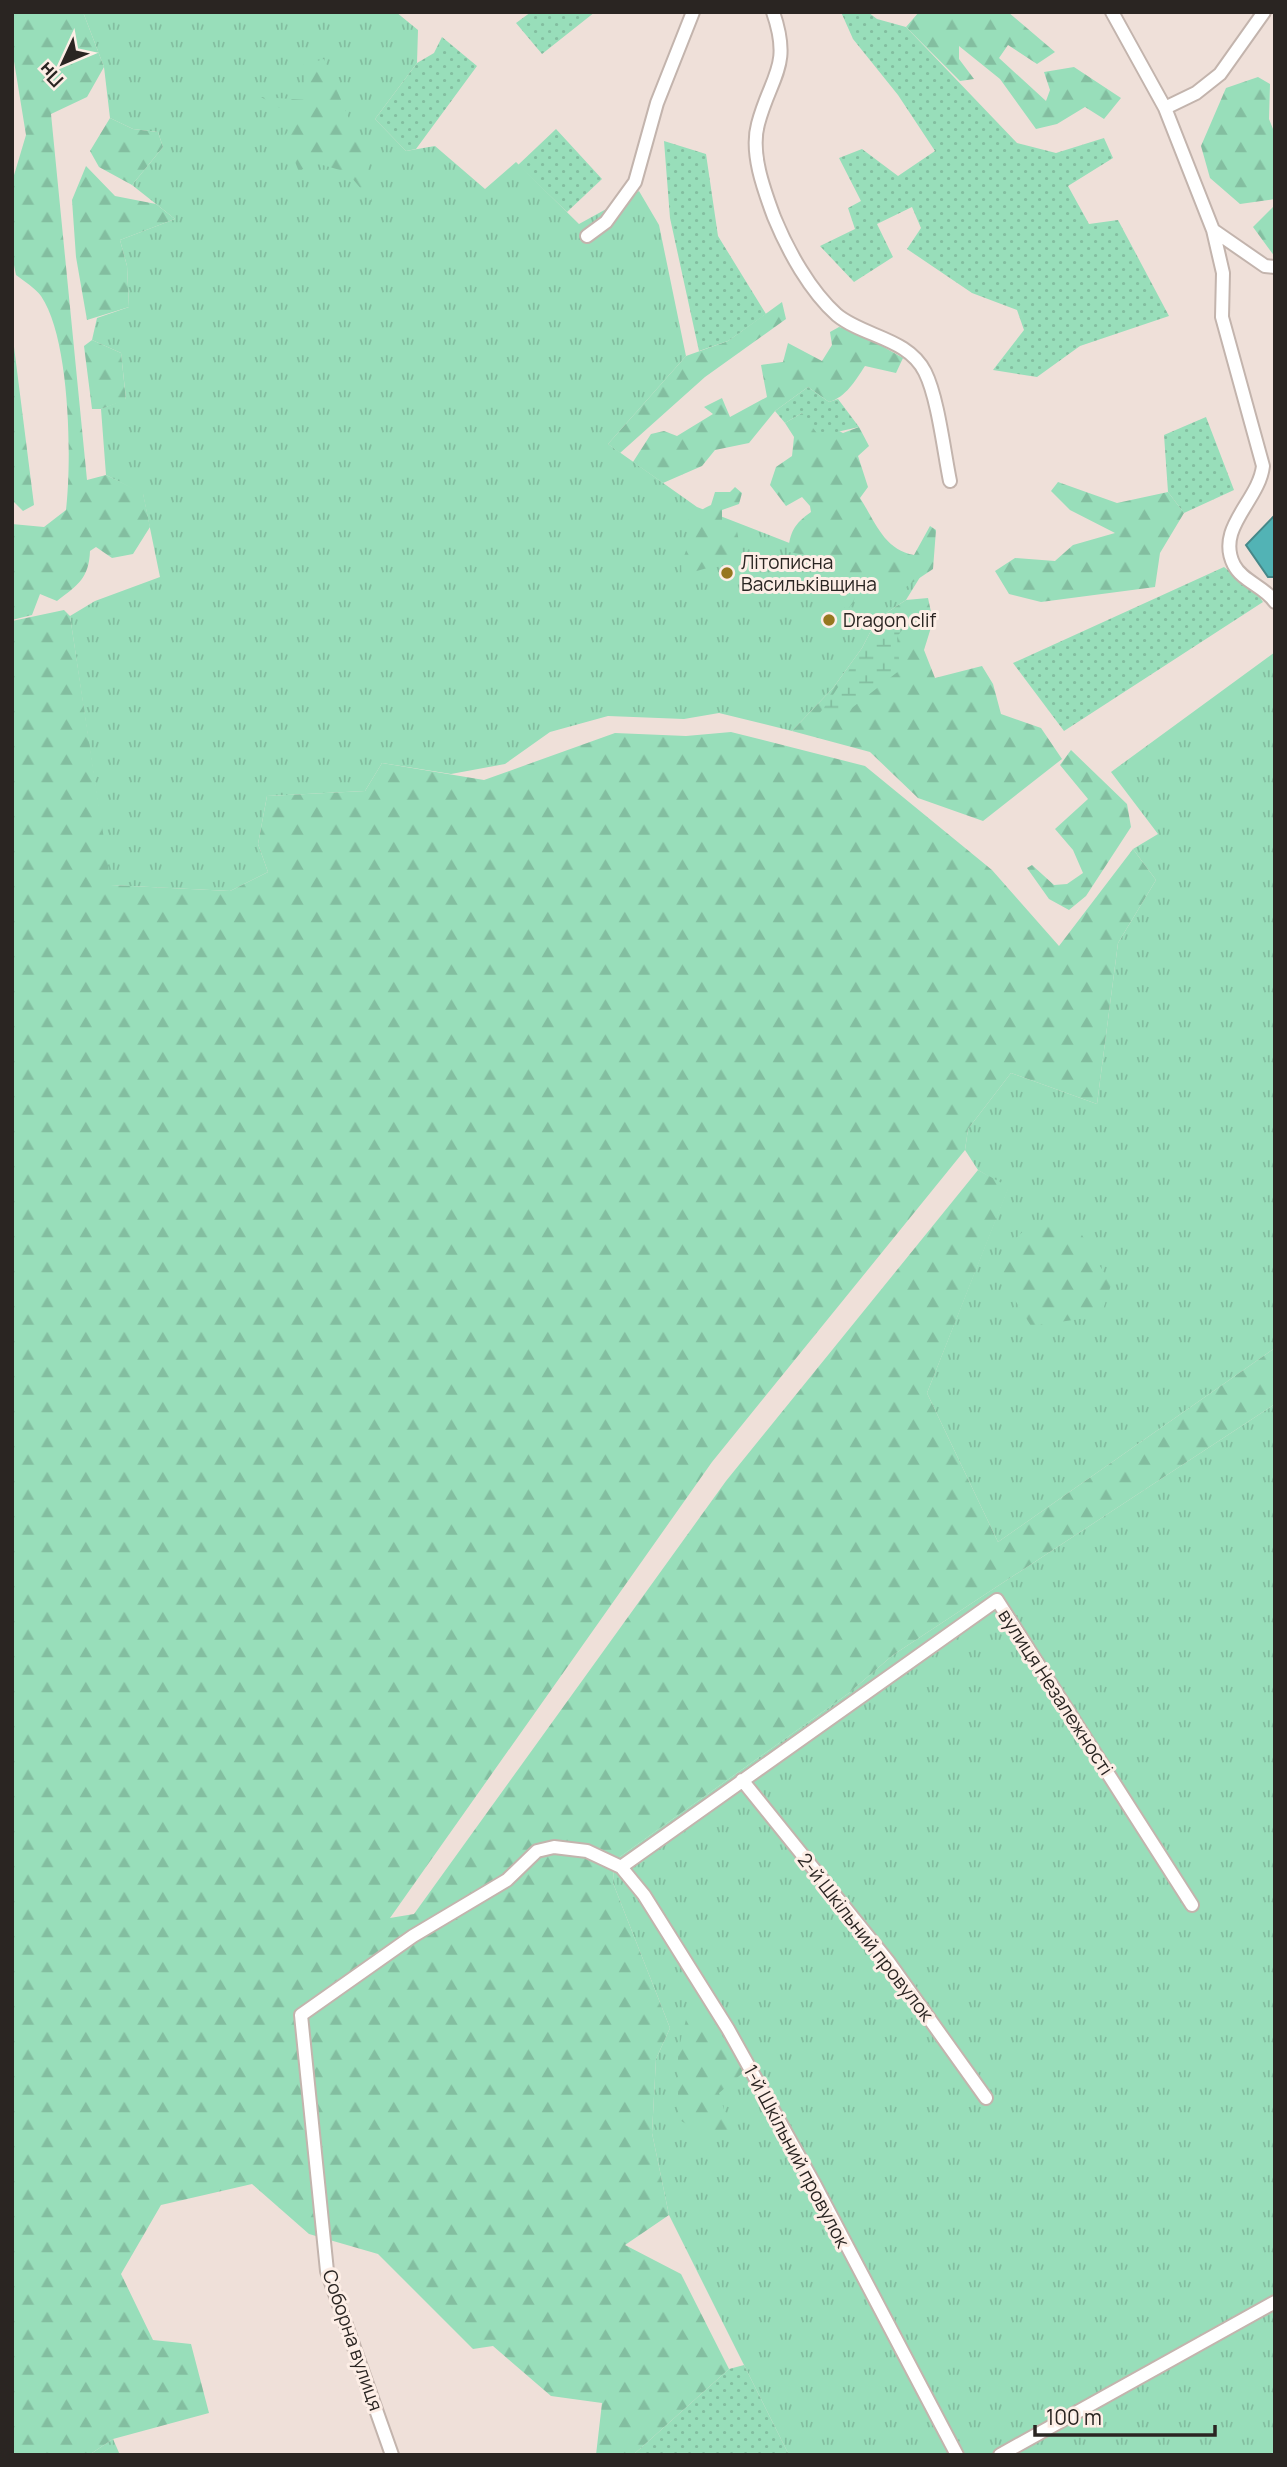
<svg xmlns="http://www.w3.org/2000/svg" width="1287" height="2467" font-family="Manrope,sans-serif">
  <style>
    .grass { fill: url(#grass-tufts) }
    .forest { fill: url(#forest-firs) }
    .wetland { fill: url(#wetland-marsh) }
    .garden { fill: url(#garden-dots) }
    .water { fill: #52b3b5; stroke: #468889; stroke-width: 2 }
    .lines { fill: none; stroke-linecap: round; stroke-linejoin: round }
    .street-casing { stroke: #c3b4ad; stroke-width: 16 }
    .street { stroke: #fff; stroke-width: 12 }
    .poi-dot { fill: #96771f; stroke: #fdeee6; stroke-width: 2.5 }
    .labels { text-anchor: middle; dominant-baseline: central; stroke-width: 6; stroke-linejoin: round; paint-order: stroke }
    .poi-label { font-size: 19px; fill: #2a2522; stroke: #fdeee6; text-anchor: start }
    .street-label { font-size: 19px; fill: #2a2522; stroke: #fdeee6 }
  </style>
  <defs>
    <pattern id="grass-tufts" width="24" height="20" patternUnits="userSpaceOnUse" patternTransform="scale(1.75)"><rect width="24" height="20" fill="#98deba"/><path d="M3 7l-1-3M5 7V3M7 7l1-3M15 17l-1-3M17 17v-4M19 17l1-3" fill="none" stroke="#83bea0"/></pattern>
    <pattern id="forest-firs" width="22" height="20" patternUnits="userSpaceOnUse" patternTransform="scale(1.75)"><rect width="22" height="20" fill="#98deba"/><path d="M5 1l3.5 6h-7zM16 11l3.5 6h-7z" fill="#83bea0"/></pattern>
    <pattern id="wetland-marsh" width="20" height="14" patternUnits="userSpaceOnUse" patternTransform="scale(1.75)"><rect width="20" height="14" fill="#98deba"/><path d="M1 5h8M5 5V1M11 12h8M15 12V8" fill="none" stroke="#83bea0"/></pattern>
    <pattern id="garden-dots" width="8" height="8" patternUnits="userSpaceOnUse" patternTransform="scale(1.75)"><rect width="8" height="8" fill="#98deba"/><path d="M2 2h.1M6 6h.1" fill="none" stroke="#83bea0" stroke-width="1.8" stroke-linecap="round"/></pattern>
  </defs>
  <rect width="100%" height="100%" fill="#efe0d9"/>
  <!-- grass -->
  <path class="grass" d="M 83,12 L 396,12 L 418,30 L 417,63 L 375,119 L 406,151 L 435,146 L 485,189 L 516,162 L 579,224 L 639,191 L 659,225 L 686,356 L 608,444 L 697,507 L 792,544 L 925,569 L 906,600 L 877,619 L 862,648 L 833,688 L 792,731 L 719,713 L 684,719 L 608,716 L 550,732 L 505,764 L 451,774 L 382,763 L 365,791 L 267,796 L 258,844 L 268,872 L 230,891 L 110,885 L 70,616 L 95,601 L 160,577 L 143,494 L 106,475 L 101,409 L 126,399 L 121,353 L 92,340 L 97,318 L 129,307 L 127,266 L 120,240 L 175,219 L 132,185 L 163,147 L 158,132 L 133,129 L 110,118 L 104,67 Z
    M 1275,652 L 1275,1348 L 998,1542 L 927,1393 L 1008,1188 L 978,1170 L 965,1150 L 968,1129 L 1011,1073 L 1097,1104 L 1118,943 L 1156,880 L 1133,849 L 1158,834 L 1111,772 Z
    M 1275,1404 L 1275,2455 L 789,2455 L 669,2215 L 652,2133 L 656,2059 L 670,2028 L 613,1883 L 614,1861 L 849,1693 L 893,1655 Z
    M 113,2439 L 120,2455 L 89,2455 Z"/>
  <!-- forest -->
  <path class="forest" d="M 12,12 L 83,12 L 104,67 L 87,97 L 51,114 L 87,480 L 106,475 L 143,493 L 150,527 L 133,554 L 112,558 L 96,547 L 90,551 C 89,578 78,585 57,601 L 40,594 L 32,615 L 12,620 L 12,524 L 44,527 L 66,510 C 72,459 70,338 41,296 C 35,288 24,281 16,275 L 12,255 L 12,182 L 26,135 L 12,49 Z
    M 919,12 L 1008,12 L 1055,52 L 1037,64 L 1008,45 L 999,58 L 1046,101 L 1050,90 L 1044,72 L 1074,67 L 1121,98 L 1104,119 L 1085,107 L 1057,124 L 1036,129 L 1000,79 L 959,46 L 959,59 L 974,79 L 960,81 L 906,27 Z
    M 324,59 L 368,164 L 372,202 L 347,172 L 312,162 L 299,172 L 285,135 L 300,120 L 261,97 L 307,100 L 303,65 Z
    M 1258,77 L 1270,84 L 1269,119 L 1275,134 L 1275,199 L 1240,204 L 1210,178 L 1201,146 L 1226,88 Z
    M 110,118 L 133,129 L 158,132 L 163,147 L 132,185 L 99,167 L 90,151 Z
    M 86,166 L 115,196 L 156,204 L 175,219 L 120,240 L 127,266 L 129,307 L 87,320 L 76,257 L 72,200 Z
    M 1273,207 L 1275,207 L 1275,257 L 1253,227 Z
    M 782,302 L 786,319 L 705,377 L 620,453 L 608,444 L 686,356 L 728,341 Z
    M 839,327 L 859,333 L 903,358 L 896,373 L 865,366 C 855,381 846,397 829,402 L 808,387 L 775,411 L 749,443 L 715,450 L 702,466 L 663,483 L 633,462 L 651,434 L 664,431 L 677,436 L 713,414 L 704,407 L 722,398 L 730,417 L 767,397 L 761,365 L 783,362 L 788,343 L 822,361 L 832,345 L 830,332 Z
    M 12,331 L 34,505 L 23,511 L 12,500 Z
    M 92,340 L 121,353 L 126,400 L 101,409 L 92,409 L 84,346 Z
    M 802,413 L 843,433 L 859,427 L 869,446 L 858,456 L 868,487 L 860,498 C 875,521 884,550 914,555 L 930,526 L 936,530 L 933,569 L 906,587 L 881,574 L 857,588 L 853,604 L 847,609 L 826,598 L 814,586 L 819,570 L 806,555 L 788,552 C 790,532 794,524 811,512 L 810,506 L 802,497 L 786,506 L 770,485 L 776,467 L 792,456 L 794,437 L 785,423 Z
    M 1058,482 L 1117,503 L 1168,492 L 1184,513 L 1160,553 L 1155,587 L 1041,602 L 1009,594 L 995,571 L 1015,558 L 1055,561 L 1073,545 L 1115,533 L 1070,510 L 1051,491 Z
    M 735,487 L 742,493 L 739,504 L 722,510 L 722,523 L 736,526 L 743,562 L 722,564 L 682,575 C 680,562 683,560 687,548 C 696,523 671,525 711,505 L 715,492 L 730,492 Z
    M 928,598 L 933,621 L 924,650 L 935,678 L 982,666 L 993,684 L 1001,714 L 1041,728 L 1062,759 L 983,821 L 918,798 L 870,752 L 792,731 L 833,688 L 862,648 L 877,619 L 906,600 Z
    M 64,610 L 70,616 L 111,885 L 230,891 L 268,872 L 258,844 L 267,796 L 365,791 L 382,763 L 484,780 L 615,733 L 686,736 L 731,732 L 865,766 L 992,870 L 1059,946 L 1133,849 L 1156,880 L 1118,943 L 1097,1104 L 1011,1073 L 968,1129 L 965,1150 L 712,1462 L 390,1918 L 414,1914 L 726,1481 L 978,1170 L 1009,1187 L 927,1393 L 998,1542 L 1275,1348 L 1275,1404 L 893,1655 L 849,1693 L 614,1861 L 613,1883 L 670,2028 L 656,2059 L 652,2133 L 669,2215 L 625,2245 L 681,2274 L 729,2369 L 633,2455 L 596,2455 L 602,2403 L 551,2396 L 493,2346 L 473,2349 L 378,2254 L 309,2234 L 252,2184 L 161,2205 L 121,2274 L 153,2340 L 191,2344 L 209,2413 L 113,2439 L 89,2455 L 12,2455 L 12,621 Z
    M 1071,750 L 1127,804 L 1131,827 L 1086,896 L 1069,910 L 1049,899 L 1027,868 L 1032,865 L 1054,885 L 1067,884 L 1083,873 L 1073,850 L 1055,829 L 1088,799 L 1060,765 Z
    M 1032,1222 L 1082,1235 L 1111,1285 L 1101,1316 L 1031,1326 L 992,1263 Z
    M 688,2012 L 712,2020 L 745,2071 L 719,2093 L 730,2130 L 725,2138 L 703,2134 L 678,2119 L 678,2051 Z"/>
  <!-- wetland -->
  <path class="wetland" d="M 897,617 L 905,626 L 897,637 L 900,670 L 848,711 L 818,715 C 842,688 866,631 897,617 Z"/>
  <!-- garden -->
  <path class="garden" d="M 531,12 L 595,12 L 542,54 L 516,23 Z
    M 841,12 L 868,12 L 877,19 L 906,27 L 1017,143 L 1056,153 L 1104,138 L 1113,158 L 1068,186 L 1089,224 L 1118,220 L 1169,316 L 1080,346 L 1037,377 L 993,370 L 1024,330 L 1017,310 L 972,293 L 907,249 L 921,228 L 912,207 L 877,224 L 893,257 L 854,282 L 820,246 L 855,229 L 848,208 L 861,201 L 839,158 L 862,149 L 898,176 L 935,151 L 898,95 L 853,39 Z
    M 442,37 L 477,66 L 416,149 L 406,151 L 375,119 L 417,63 L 434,53 Z
    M 556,129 L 602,179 L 567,212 L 518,165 Z
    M 664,141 L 706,154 L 718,236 L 766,314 L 728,341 L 699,351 L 670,218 Z
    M 808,387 L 829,402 L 838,399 L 859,427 L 819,436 L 802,413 L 785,423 L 775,411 Z
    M 1206,417 L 1234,490 L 1184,513 L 1168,492 L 1164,435 Z
    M 1224,567 L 1256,592 L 1263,602 L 1064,731 L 1013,663 Z
    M 744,2365 L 789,2455 L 633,2455 L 729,2369 Z"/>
  <!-- water -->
  <path class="water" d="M 1275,515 L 1275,577 L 1268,577 L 1246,545 Z"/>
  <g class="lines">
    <!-- street casing -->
    <g class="street-casing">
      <path id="street" d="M 773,12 C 792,67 771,75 758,124 C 750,153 764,190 774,217 C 788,251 810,291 837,315 C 864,337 908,338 925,372 C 938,398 944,452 950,481
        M 1112,12 L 1165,108 L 1213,230 L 1223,273 L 1222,317 L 1263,466 C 1259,501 1215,528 1234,565 C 1242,581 1265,587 1275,602
        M 1165,108 L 1196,93 L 1220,74 L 1264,12
        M 1213,230 L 1265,266 L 1275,267
        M 587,236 L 606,222 L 635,182 L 657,103 L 693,12
        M 742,1780 L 888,1961 L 986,2098
        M 621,1867 L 644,1895 L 728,2029 L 816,2187 L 957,2455
        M 392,2455 L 327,2271 L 301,2015 L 413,1936 L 507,1880 L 537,1851 L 554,1847 L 587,1851 L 621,1867 L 997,1600 L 1192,1905
        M 1000,2455 L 1275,2302"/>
    </g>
    <!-- street -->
    <use href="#street" class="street"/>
  </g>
  <!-- markers -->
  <g class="poi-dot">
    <circle cx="727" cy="573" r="7"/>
    <circle cx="829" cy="620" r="7"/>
  </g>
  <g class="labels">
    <!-- poi labels -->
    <g class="poi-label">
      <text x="741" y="562">Літописна<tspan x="741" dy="22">Васильківщина</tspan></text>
      <text x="843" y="620">Dragon clif</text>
    </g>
    <!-- street labels -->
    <g class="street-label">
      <text transform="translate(1056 1692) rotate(57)">вулиця Незалежності</text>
      <text transform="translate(866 1937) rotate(52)">2-й Шкільний провулок</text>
      <text transform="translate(797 2156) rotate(62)">1-й Шкільний провулок</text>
      <text transform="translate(353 2340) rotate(71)">Соборна вулиця</text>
    </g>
  </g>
  <!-- border -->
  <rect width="1287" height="2467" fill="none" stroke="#2a2522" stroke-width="28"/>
  <!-- north arrow -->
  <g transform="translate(63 63) rotate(226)" stroke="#fdeee6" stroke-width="5" paint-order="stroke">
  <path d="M0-5L12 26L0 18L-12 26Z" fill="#2a2522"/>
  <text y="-10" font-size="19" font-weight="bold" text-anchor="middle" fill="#2a2522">Пн</text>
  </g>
  <!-- scale -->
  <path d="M1035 2425v10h180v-10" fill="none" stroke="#2a2522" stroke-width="3.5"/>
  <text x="1046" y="2425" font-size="21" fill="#2a2522" stroke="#fdeee6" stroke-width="5" paint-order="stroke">100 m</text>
</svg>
